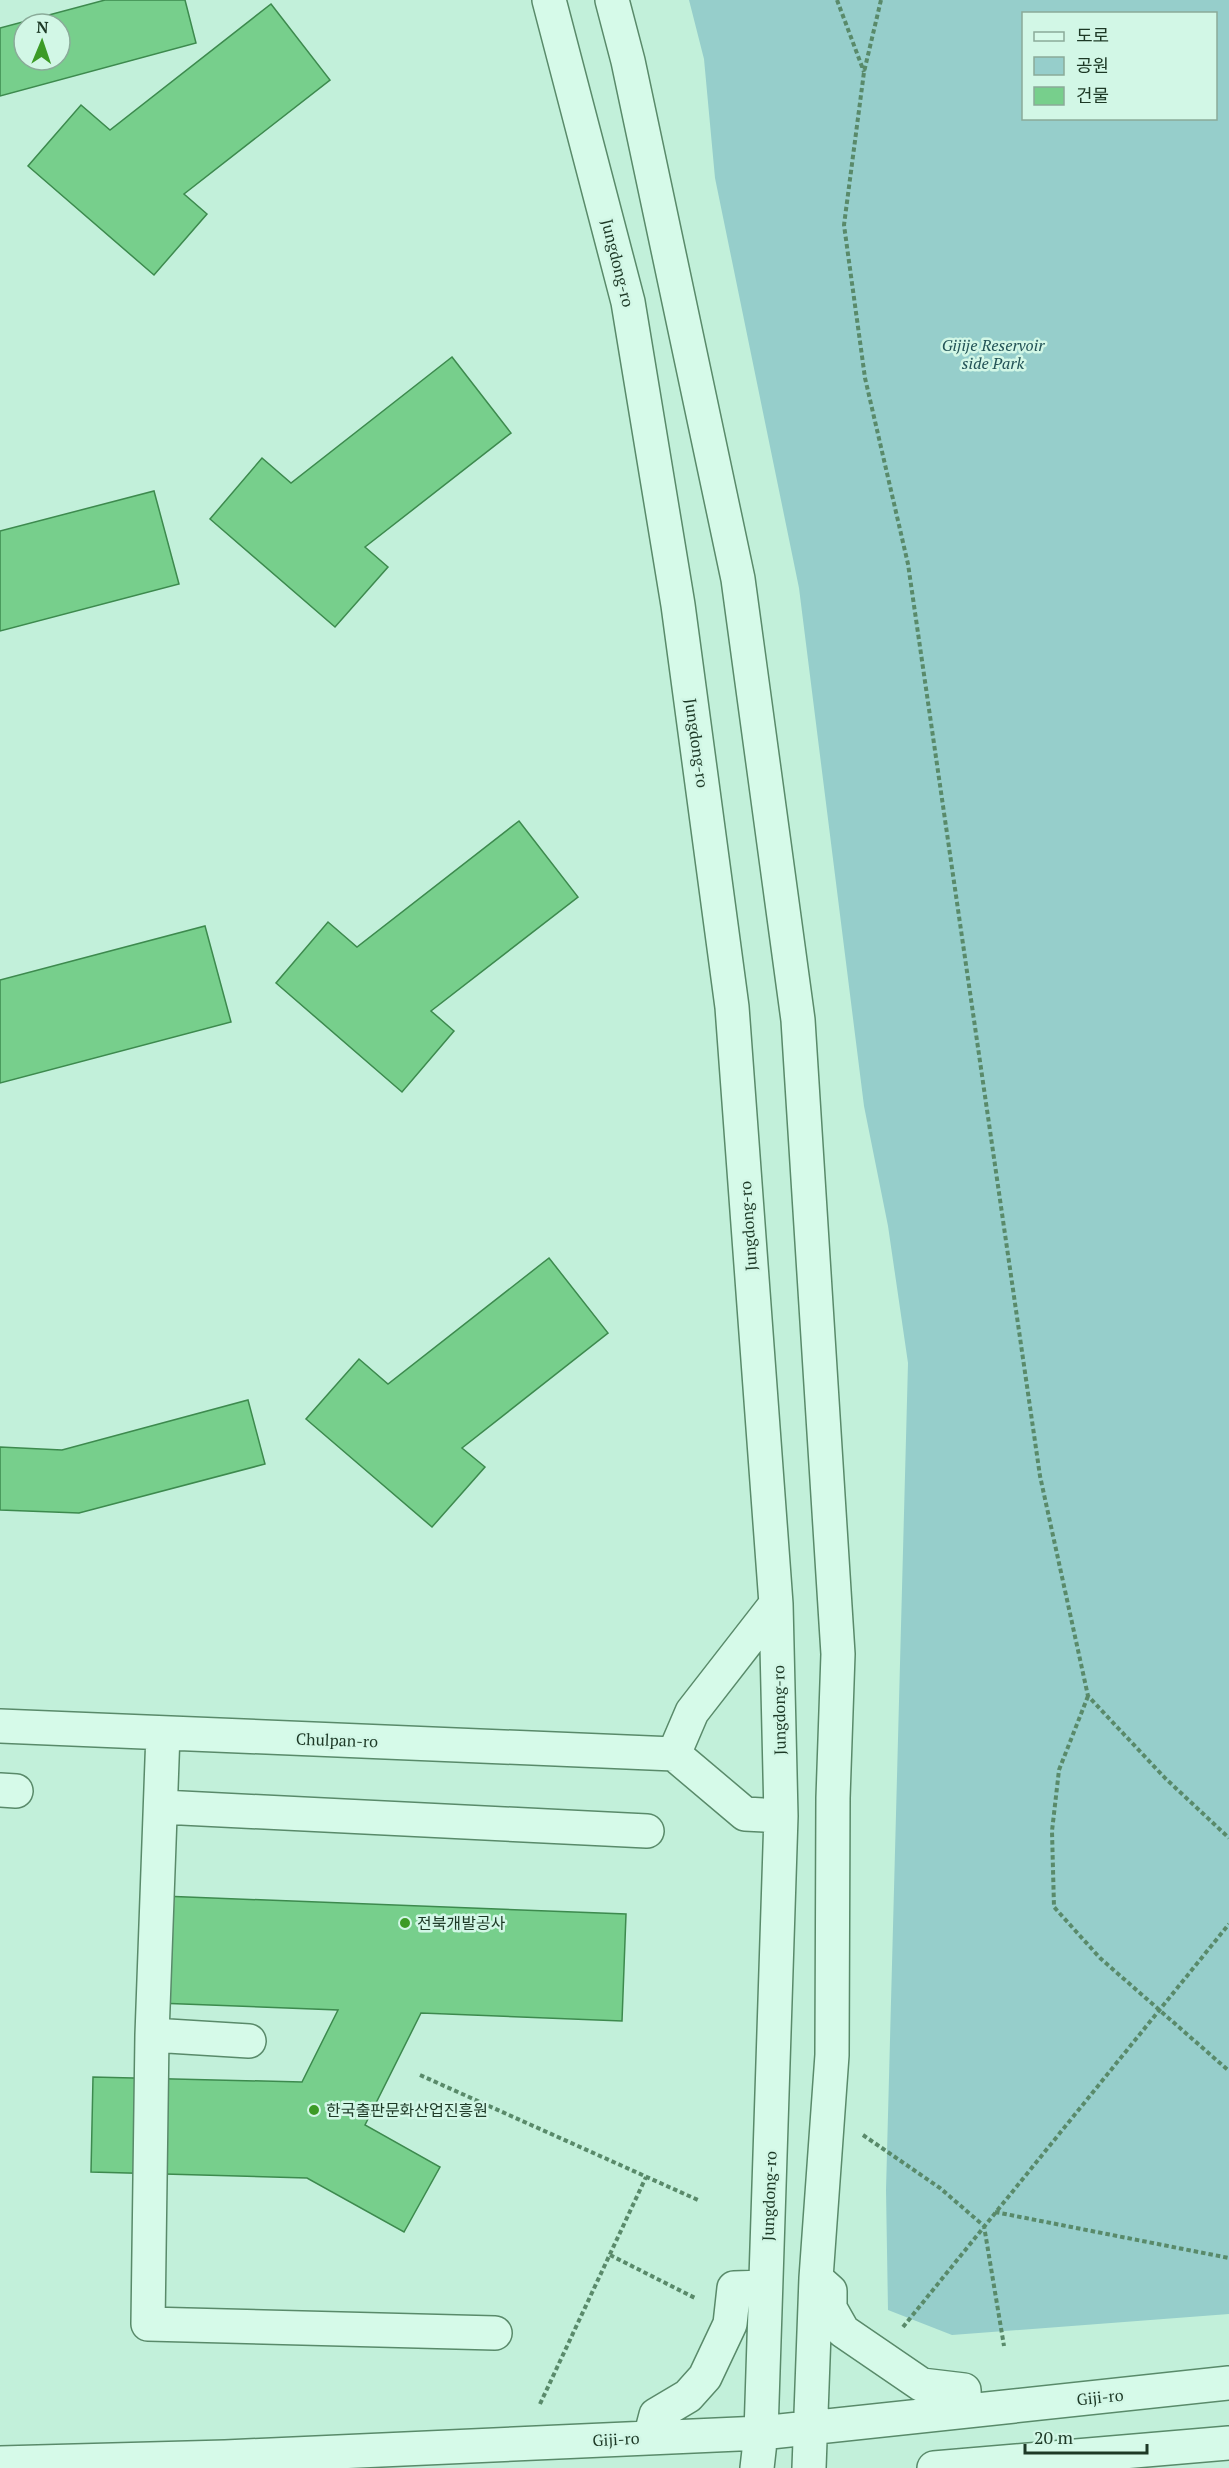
<svg xmlns="http://www.w3.org/2000/svg" width="1229" height="2468" font-family="'PT Serif','Noto Sans KR',serif">
  <style>
    .green { fill: #96cecb; fill-rule: evenodd }
    .building { fill: #77cf8c; stroke: #3d8a4e; stroke-width: 1.5; fill-rule: evenodd }
    .lines { fill: none; stroke-linecap: round; stroke-linejoin: round }
    .minor-casing { stroke: #598a6a; stroke-width: 36 }
    .path { stroke: #598a6a; stroke-width: 4; stroke-dasharray: 4.5 3; stroke-linecap: butt }
    .minor { stroke: #d6fae9; stroke-width: 33 }
    .poi-dot { fill: #3c9b26; stroke: #d2f7e6; stroke-width: 2 }
    .labels { text-anchor: middle; dominant-baseline: central; stroke-width: 5; stroke-linejoin: round; paint-order: stroke }
    .street-label { font-size: 16px; fill: #1d3926; stroke: #d2f7e6 }
    .park-label { font-size: 16px; font-style: italic; fill: #235357; stroke: #d2f7e6 }
    .poi-label { font-size: 16px; fill: #1d3926; stroke: #d2f7e6; text-anchor: start }
  </style>
  <rect width="100%" height="100%" fill="#c2f0da"/>
  <!-- green -->
  <path class="green" d="M 689,0 L 1229,0 L 1229,2314 L 952,2335 L 888,2310 L 886,2190 L 908,1363 L 888,1226 L 864,1106 L 799,588 L 715,178 L 704,59 ZM 1024,14 L 1216,14 L 1216,118 L 1024,118 Z"/>
  <!-- building -->
  <path class="building" d="M 105,0 L 185,0 L 196,43 L 0,96 L 0,28 ZM 24,24 L 60,24 L 60,60 L 24,60 Z
    M 271,4 L 330,80 L 184,194 L 207,214 L 154,275 L 28,166 L 81,105 L 110,130 Z
    M 452,357 L 511,433 L 365,547 L 388,567 L 335,627 L 210,519 L 262,458 L 291,483 Z
    M 154,491 L 179,584 L 0,631 L 0,531 Z
    M 519,821 L 578,897 L 431,1011 L 454,1031 L 402,1092 L 276,983 L 328,922 L 357,947 Z
    M 205,926 L 231,1022 L 0,1083 L 0,980 Z
    M 549,1258 L 608,1333 L 462,1448 L 485,1467 L 432,1527 L 306,1419 L 359,1359 L 388,1384 Z
    M 248,1400 L 265,1464 L 79,1513 L 0,1510 L 0,1447 L 62,1450 Z
    M 162,1896 L 626,1914 L 622,2021 L 421,2013 L 365,2125 L 440,2167 L 404,2232 L 307,2178 L 91,2172 L 93,2077 L 302,2082 L 338,2010 L 157,2003 Z"/>
  <g class="lines">
    <!-- minor casing -->
    <g class="minor-casing">
      <path id="minor" d="M 549,0 L 628,302 L 678,605 L 732,1007 L 776,1604 L 781,1816 L 761,2433 L 757,2468
        M 612,0 L 628,61 L 738,579 L 798,1020 L 838,1654 L 833,1798 L 832,2055 L 816,2278 L 809,2468
        M 0,1726 L 674,1754 L 745,1814 L 781,1816
        M 163,1733 L 152,2035 L 148,2324 L 495,2333
        M 674,1754 L 692,1712 L 776,1604
        M 0,1790 L 16,1791
        M 162,1807 L 647,1831
        M 152,2035 L 249,2041
        M 821,2283 L 830,2291 L 830,2308 L 843,2331 L 922,2385 L 964,2390 L 965,2411
        M 650,2438 L 656,2415 L 688,2396 L 705,2377 L 730,2324 L 734,2288 L 765,2287
        M 0,2463 L 225,2457 L 761,2433 L 1229,2383
        M 934,2468 L 1229,2443"/>
    </g>
    <!-- path -->
    <path class="path" d="M 837,0 L 864,72
      M 881,0 L 864,72 L 844,225 L 865,378 L 908,564 L 1040,1476 L 1088,1696 L 1165,1778 L 1229,1838
      M 1088,1696 L 1059,1770 L 1052,1831 L 1054,1907 L 1100,1958 L 1229,2071
      M 420,2075 L 698,2200
      M 863,2135 L 940,2188 L 984,2226 L 1004,2346
      M 995,2212 L 1229,2258
      M 610,2255 L 695,2298
      M 903,2327 L 1229,1924
      M 540,2404 L 646,2177"/>
    <!-- minor -->
    <use href="#minor" class="minor"/>
  </g>
  <!-- markers -->
  <g class="poi-dot">
    <circle cx="405" cy="1923" r="6"/>
    <circle cx="314" cy="2110" r="6"/>
  </g>
  <g class="labels">
    <!-- street labels -->
    <g class="street-label">
      <text transform="translate(618 263) rotate(76)">Jungdong-ro</text>
      <text transform="translate(697 743) rotate(82)">Jungdong-ro</text>
      <text transform="translate(748 1226) rotate(-94)">Jungdong-ro</text>
      <text transform="translate(779 1710) rotate(-91)">Jungdong-ro</text>
      <text transform="translate(337 1740) rotate(2)">Chulpan-ro</text>
      <text transform="translate(769 2196) rotate(-88)">Jungdong-ro</text>
      <text transform="translate(1100 2397) rotate(-6)">Giji-ro</text>
      <text transform="translate(616 2439) rotate(-3)">Giji-ro</text>
    </g>
    <!-- park labels -->
    <g class="park-label">
      <text x="993" y="345">Gijije Reservoir<tspan x="993" dy="18">side Park</tspan></text>
    </g>
    <!-- poi labels -->
    <g class="poi-label">
      <text x="417" y="1923">전북개발공사</text>
      <text x="326" y="2110">한국출판문화산업진흥원</text>
    </g>
  </g>
  <!-- legend -->
  <rect x="1022" y="12" width="195" height="108" fill="#d2f7e6" stroke="#8aab99" stroke-width="1.5"/>
  <rect x="1034" y="32" width="30" height="9" fill="#d6fae9" stroke="#8aab99" stroke-width="1.5"/>
  <text x="1076" y="42" font-size="18" fill="#1d3926">도로</text>
  <rect x="1034" y="57" width="30" height="18" fill="#96cecb" stroke="#8aab99" stroke-width="1.5"/>
  <text x="1076" y="72" font-size="18" fill="#1d3926">공원</text>
  <rect x="1034" y="87" width="30" height="18" fill="#77cf8c" stroke="#8aab99" stroke-width="1.5"/>
  <text x="1076" y="102" font-size="18" fill="#1d3926">건물</text>
  <!-- north arrow -->
  <g transform="translate(42 42) rotate(2)"><circle r="28" fill="#d2f7e6" stroke="#8aab99" stroke-width="1.5"/>
  <path d="M0-4.5L10 22L0 15L-10 22Z" fill="#3c9b26"/>
  <text y="-9" font-size="16" font-weight="bold" text-anchor="middle" fill="#1d3926">N</text>
  </g>
  <!-- scale -->
  <path d="M1025 2444v9h122v-9" fill="none" stroke="#1d3926" stroke-width="3"/>
  <text x="1034" y="2444" font-size="18" fill="#1d3926" stroke="#d2f7e6" stroke-width="4.5" paint-order="stroke">20 m</text>
</svg>
